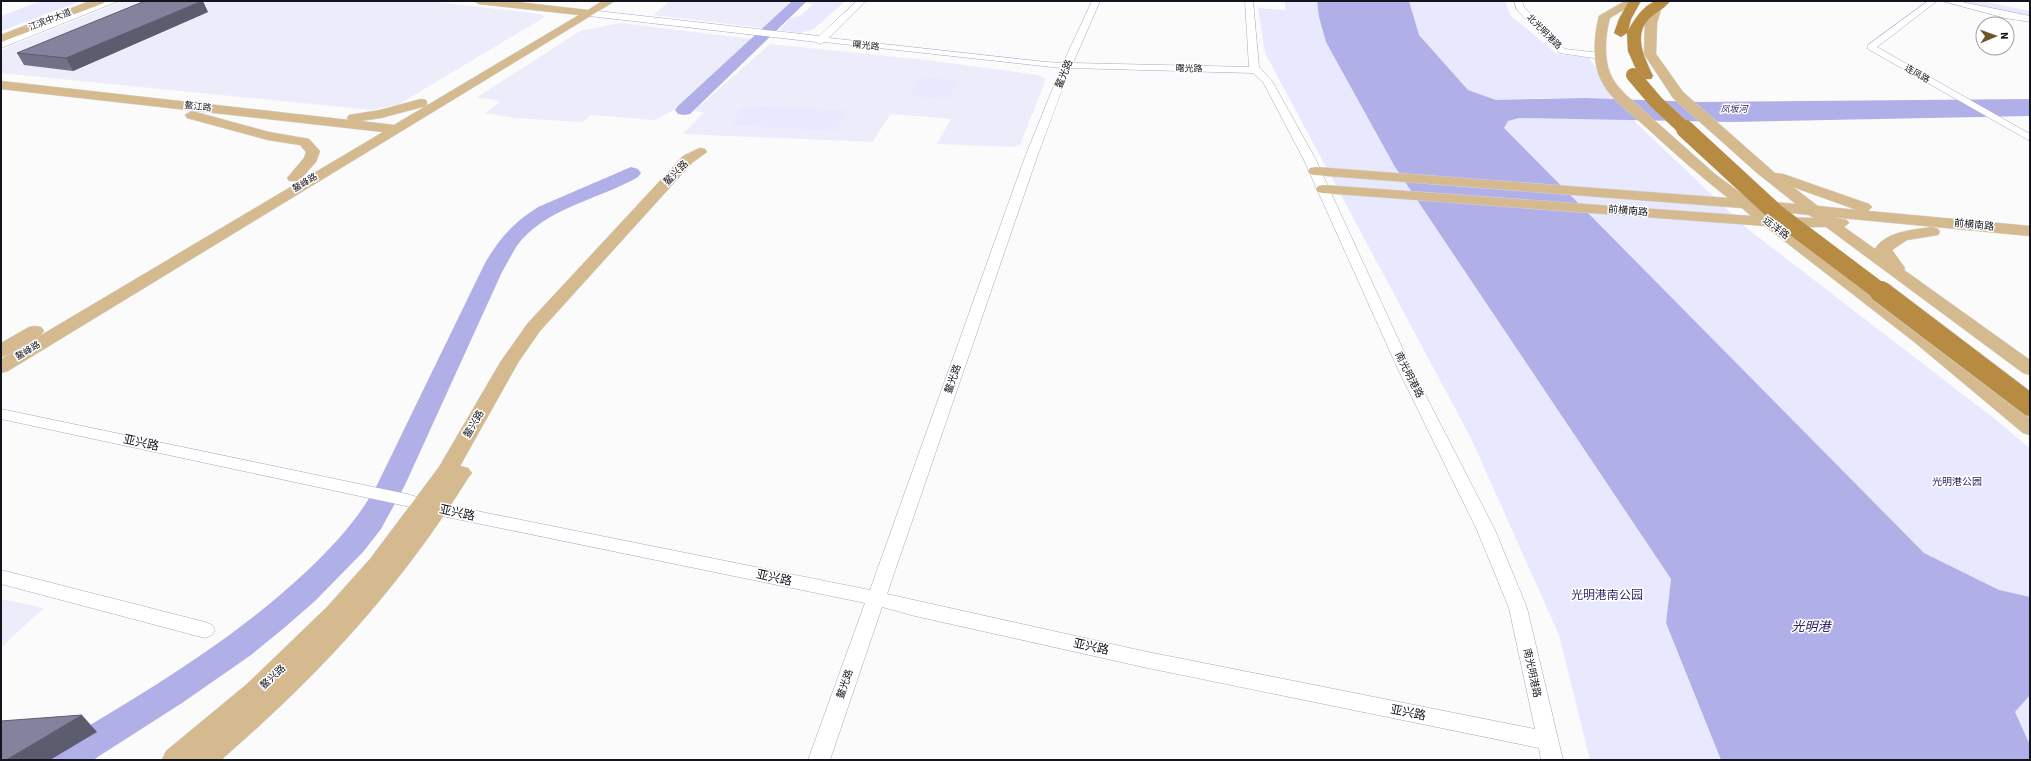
<svg xmlns="http://www.w3.org/2000/svg" width="2031" height="761" font-family="'Source Sans 3','Noto Sans SC',sans-serif">
  <style>
    .built { fill: #ececfb }
    .green { fill: #e8e8fe }
    .water { fill: #b1afe7 }
    .pier { fill: #fbfbfb }
    .lines { fill: none; stroke-linecap: round; stroke-linejoin: round }
    .river { fill: #b1afe7; fill-rule: evenodd }
    .minor-casing { stroke: #a8a8c4; stroke-width: 1 }
    .major-casing { stroke: #d5d5d6; stroke-width: 1 }
    .highway-casing { stroke: #d5d5d6; stroke-width: 1 }
    .minor { fill: #fff; fill-rule: evenodd }
    .major { fill: #d4ba8e; fill-rule: evenodd }
    .highway { fill: #b78c42; fill-rule: evenodd }
    .highway-bridge-far2-casing { stroke: #d5d5d6; stroke-width: 14; stroke-linecap: butt }
    .highway-bridge-far1-casing { stroke: #d5d5d6; stroke-width: 18; stroke-linecap: butt }
    .highway-bridge-casing { stroke: #d5d5d6; stroke-width: 23; stroke-linecap: butt }
    .highway-bridge-far2 { stroke: #b78c42; stroke-width: 14 }
    .highway-bridge-far1 { stroke: #b78c42; stroke-width: 18 }
    .highway-bridge { stroke: #b78c42; stroke-width: 22 }
    .wall { fill: #727188 }
    .shaded-wall { fill: #5c5c6f }
    .building { fill: #84839e; stroke: #5c5c6f }
    .labels { text-anchor: middle; dominant-baseline: central; stroke-width: 3; stroke-linejoin: round; paint-order: stroke }
    .far-street-label { font-size: 9px; fill: #14141e; stroke: #fff }
    .far-water-label { font-size: 9px; font-style: italic; fill: #302567; stroke: #fff }
    .street-label { font-size: 10px; fill: #14141e; stroke: #fff }
    .park-label { font-size: 10px; fill: #32286a; stroke: #fff }
    .near-street-label { font-size: 12px; fill: #14141e; stroke: #fff }
    .near-park-label { font-size: 12px; fill: #32286a; stroke: #fff }
    .near-water-label { font-size: 13px; font-style: italic; fill: #302567; stroke: #fff }
  </style>
  <rect width="100%" height="100%" fill="#fbfbfb"/>
  <!-- built -->
  <path class="built" d="M 124,1 L 428,1 L 540,14 L 545,17 L 399,104 L 371,110 L 1,73 L 1,50 Z
    M 670,1 L 791,1 L 764,28 L 653,15 Z
    M 620,23 L 752,39 L 677,108 L 655,120 L 590,115 L 583,122 L 514,118 L 485,113 L 500,102 L 493,99 L 476,98 L 580,31 Z
    M 770,44 L 926,60 L 1038,75 L 1046,79 L 1020,145 L 1013,147 L 937,144 L 951,119 L 891,114 L 872,142 L 683,134 L 704,112 L 694,111 Z
    M 1,599 L 44,608 L 1,647 Z"/>
  <!-- green -->
  <path class="green" d="M 40,1 L 81,1 L 1,31 L 1,16 Z
    M 807,1 L 845,1 L 814,29 L 801,33 L 780,30 L 790,18 L 800,16 L 813,4 L 805,3 Z
    M 1285,1 L 1317,1 L 1319,17 L 1395,167 L 1671,579 L 1666,623 L 1721,760 L 1590,760 L 1559,635 L 1471,438 L 1265,53 L 1258,8 L 1285,10 Z
    M 1409,1 L 1505,1 L 1510,15 L 1557,54 L 1589,58 L 1619,99 L 1542,98 L 1516,100 L 1496,100 L 1468,90 L 1419,35 Z
    M 1951,1 L 1981,1 L 2030,11 L 2030,17 Z
    M 921,77 L 958,80 L 948,99 L 910,96 Z
    M 745,105 L 847,111 L 835,131 L 730,125 Z
    M 1519,118 L 1632,119 L 1749,230 L 2000,423 L 2030,449 L 2030,745 L 2015,712 L 1504,128 L 1508,121 Z"/>
  <!-- water -->
  <path class="water" d="M 1317,1 L 1409,1 L 1419,35 L 1468,90 L 1496,100 L 1585,98 L 1700,102 L 2030,99 L 2030,116 L 1732,122 L 1519,118 L 1508,121 L 1504,128 L 1924,553 L 1999,590 L 2030,597 L 2030,695 L 2015,712 L 2030,745 L 2030,760 L 1721,760 L 1666,623 L 1671,579 L 1395,167 L 1326,42 L 1319,17 Z"/>
  <!-- pier -->
  <path class="pier" d="M 22,1 L 40,1 L 1,16 L 1,9 Z"/>
  <g class="lines">
    <!-- river -->
    <path class="river" d="M 792,1 L 807,1 L 690,114 L 684,115 L 678,114 L 675,110 L 678,106 Z
      M 631,167 L 638,169 L 641,173 L 638,177 C 598,200 544,208 516,247 L 502,272 L 405,485 L 381,529 L 363,552 L 315,601 L 284,628 L 251,655 L 182,703 L 93,760 L 45,760 L 50,749 C 140,695 232,642 309,569 C 337,542 358,519 377,485 L 485,263 C 499,239 514,222 538,207 Z"/>
    <!-- minor casing -->
    <g class="minor-casing">
      <path id="minor" d="M 107,1 L 119,1 L 1,48 L 1,42 Z
        M 857,1 L 866,1 L 829,38 L 1046,62 L 1063,63 L 1092,1 L 1100,1 L 1073,63 L 1249,67 L 1245,1 L 1253,1 L 1259,67 L 1272,81 L 1315,158 L 1411,367 L 1495,530 L 1527,608 L 1563,760 L 1541,760 L 1539,748 L 1143,667 L 915,616 L 882,607 L 830,760 L 808,760 L 865,603 L 437,515 L 406,506 L 1,419 L 1,409 L 407,494 L 437,503 L 870,590 L 1025,157 L 1061,68 L 824,42 L 820,44 L 816,42 L 589,16 L 585,13 L 589,10 L 819,36 ZM 1070,68 L 1253,73 L 1263,82 L 1303,158 L 1397,367 L 1477,530 L 1509,608 L 1535,729 L 1143,651 L 887,594 L 1037,157 Z
        M 1514,1 L 1522,1 L 1524,7 L 1565,49 L 1601,53 L 1606,56 L 1601,59 L 1559,53 L 1517,10 Z
        M 1928,1 L 1937,1 L 1877,47 L 2030,134 L 2030,141 L 1868,49 L 1868,45 Z
        M 1942,1 L 1957,1 L 2030,16 L 2030,22 L 2005,18 Z
        M 1,570 L 205,622 L 212,625 L 215,630 L 212,635 L 205,638 L 1,584 Z"/>
    </g>
    <!-- major casing -->
    <g class="major-casing">
      <path id="major" d="M 90,1 L 105,1 L 104,3 L 1,42 L 1,35 Z
        M 474,1 L 509,1 L 588,10 L 602,1 L 615,1 L 8,371 L 1,373 L 1,359 L 383,132 L 1,89 L 1,81 L 349,120 L 347,118 L 349,115 L 380,110 L 421,99 L 426,100 L 427,103 L 426,106 L 381,118 L 360,121 L 394,125 L 579,15 L 479,4 Z
        M 1625,1 L 1638,1 L 1610,18 C 1605,36 1603,62 1613,79 C 1616,85 1621,89 1625,94 L 1715,174 L 1750,200 L 1796,204 L 1757,173 L 1673,98 L 1644,54 L 1645,23 L 1653,4 L 1657,3 L 1662,6 L 1657,23 L 1656,54 L 1683,92 L 1775,173 L 1783,174 L 1869,204 L 1872,207 L 1868,211 L 2030,226 L 2030,236 L 1831,217 L 1847,220 L 1849,223 L 1844,227 L 1875,249 C 1886,231 1913,230 1932,227 L 1938,229 L 1940,232 L 1938,235 L 1907,240 L 1892,250 L 1905,268 L 1904,270 L 2030,360 L 2030,375 L 2023,373 L 1826,227 L 1785,227 L 1925,333 L 2030,418 L 2030,435 L 2023,433 L 1913,341 L 1765,226 L 1323,193 L 1318,192 L 1316,189 L 1318,186 L 1323,185 L 1751,216 L 1742,208 L 1315,175 L 1310,174 L 1308,171 L 1310,168 L 1315,167 L 1728,198 C 1700,176 1674,153 1648,129 C 1632,114 1609,99 1600,78 C 1592,59 1594,36 1599,16 ZM 1793,187 L 1857,210 L 1818,206 ZM 1763,210 L 1809,215 L 1814,218 L 1773,217 Z
        M 192,111 L 269,132 L 309,139 L 320,151 L 316,162 L 299,181 L 289,181 L 287,178 L 304,158 L 306,152 L 300,145 L 268,140 L 187,118 L 185,115 Z
        M 700,148 L 705,149 L 707,152 L 693,162 L 540,331 L 519,361 L 460,466 L 468,468 L 472,473 L 468,478 C 399,589 320,674 221,760 L 162,760 L 166,751 L 247,684 L 327,607 L 370,559 L 439,467 L 501,361 L 528,323 L 683,156 Z
        M 35,326 L 41,327 L 44,331 L 41,335 L 7,355 L 1,357 L 1,343 L 29,327 Z"/>
    </g>
    <!-- highway casing -->
    <g class="highway-casing">
      <path id="highway" d="M 1629,1 L 1641,1 L 1631,19 L 1628,31 C 1633,21 1645,3 1657,1 C 1661,0 1666,1 1670,1 C 1666,7 1657,12 1651,17 C 1632,34 1644,56 1653,76 L 1651,79 L 1641,79 L 1639,76 L 1628,51 L 1627,33 L 1621,37 L 1614,33 L 1619,19 Z"/>
    </g>
    <!-- minor -->
    <use href="#minor" class="minor"/>
    <!-- major -->
    <use href="#major" class="major"/>
    <!-- highway -->
    <use href="#highway" class="highway"/>
    <!-- highway-bridge-far2 casing -->
    <g class="highway-bridge-far2-casing">
      <path id="highway-bridge-far2" d="M 1633,75 L 1656,102 L 1686,130"/>
    </g>
    <!-- highway-bridge-far1 casing -->
    <g class="highway-bridge-far1-casing">
      <path id="highway-bridge-far1" d="M 1685,129 L 1777,214 L 1882,293"/>
    </g>
    <!-- highway-bridge casing -->
    <g class="highway-bridge-casing">
      <path id="highway-bridge" d="M 1881,292 L 2030,405"/>
    </g>
    <!-- highway-bridge-far2 -->
    <use href="#highway-bridge-far2" class="highway-bridge-far2"/>
    <!-- highway-bridge-far1 -->
    <use href="#highway-bridge-far1" class="highway-bridge-far1"/>
    <!-- highway-bridge -->
    <use href="#highway-bridge" class="highway-bridge"/>
  </g>
  <!-- wall -->
  <path class="wall" d="M 208,12 L 73,71 L 24,65 L 17,53 Z"/>
  <!-- shaded-wall -->
  <path class="shaded-wall" d="M 202,1 L 203,1 L 208,12 L 73,71 L 66,58 Z
    M 82,715 L 97,732 L 50,760 L 6,760 Z"/>
  <!-- building -->
  <path class="building" d="M 145,1 L 202,1 L 66,58 L 17,53 Z
    M 82,715 L 6,760 L 1,760 L 1,721 Z"/>
  <g class="labels">
    <!-- far-street labels -->
    <g class="far-street-label">
      <text transform="translate(50 20) rotate(-21)">江滨中大道</text>
      <text transform="translate(1544 32) rotate(45)">北光明港路</text>
      <text transform="translate(866 46) rotate(6)">曙光路</text>
      <text transform="translate(1189 69) rotate(1)">曙光路</text>
      <text transform="translate(1917 74) rotate(30)">连凤路</text>
      <text transform="translate(198 107) rotate(6)">鳌江路</text>
      <text transform="translate(305 183) rotate(-31)">鳌峰路</text>
      <text transform="translate(28 351) rotate(-31)">鳌峰路</text>
    </g>
    <!-- far-water labels -->
    <g class="far-water-label">
      <text x="1734" y="109">凤坂河</text>
    </g>
    <!-- street labels -->
    <g class="street-label">
      <text transform="translate(1064 74) rotate(-68)">鳌光路</text>
      <text transform="translate(676 173) rotate(-46)">鳌兴路</text>
      <text transform="translate(1628 211) rotate(5)">前横南路</text>
      <text transform="translate(1974 225) rotate(6)">前横南路</text>
      <text transform="translate(1776 228) rotate(37)">远洋路</text>
      <text transform="translate(1409 375) rotate(63)">南光明港路</text>
      <text transform="translate(953 379) rotate(-71)">鳌光路</text>
      <text transform="translate(474 424) rotate(-60)">鳌兴路</text>
      <text transform="translate(1532 673) rotate(78)">南光明港路</text>
      <text transform="translate(273 677) rotate(-43)">鳌兴路</text>
      <text transform="translate(845 684) rotate(-71)">鳌光路</text>
    </g>
    <!-- park labels -->
    <g class="park-label">
      <text x="1957" y="482">光明港公园</text>
    </g>
    <!-- near-street labels -->
    <g class="near-street-label">
      <text transform="translate(141 443) rotate(12)">亚兴路</text>
      <text transform="translate(457 513) rotate(12)">亚兴路</text>
      <text transform="translate(774 578) rotate(12)">亚兴路</text>
      <text transform="translate(1091 647) rotate(12)">亚兴路</text>
      <text transform="translate(1408 713) rotate(11)">亚兴路</text>
    </g>
    <!-- near-park labels -->
    <g class="near-park-label">
      <text x="1607" y="595">光明港南公园</text>
    </g>
    <!-- near-water labels -->
    <g class="near-water-label">
      <text x="1811" y="627">光明港</text>
    </g>
  </g>
  <!-- border -->
  <rect width="2031" height="761" fill="none" stroke="#14141e" stroke-width="4"/>
  <!-- north arrow -->
  <g transform="translate(1995 36) rotate(88)"><circle r="19" fill="#ffffff" stroke="#a1a1a5"/>
  <path d="M0-3L7 15L0 10L-7 15Z" fill="#715628"/>
  <text y="-6" font-size="11" font-weight="bold" text-anchor="middle" fill="#14141e">N</text>
  </g>
</svg>
